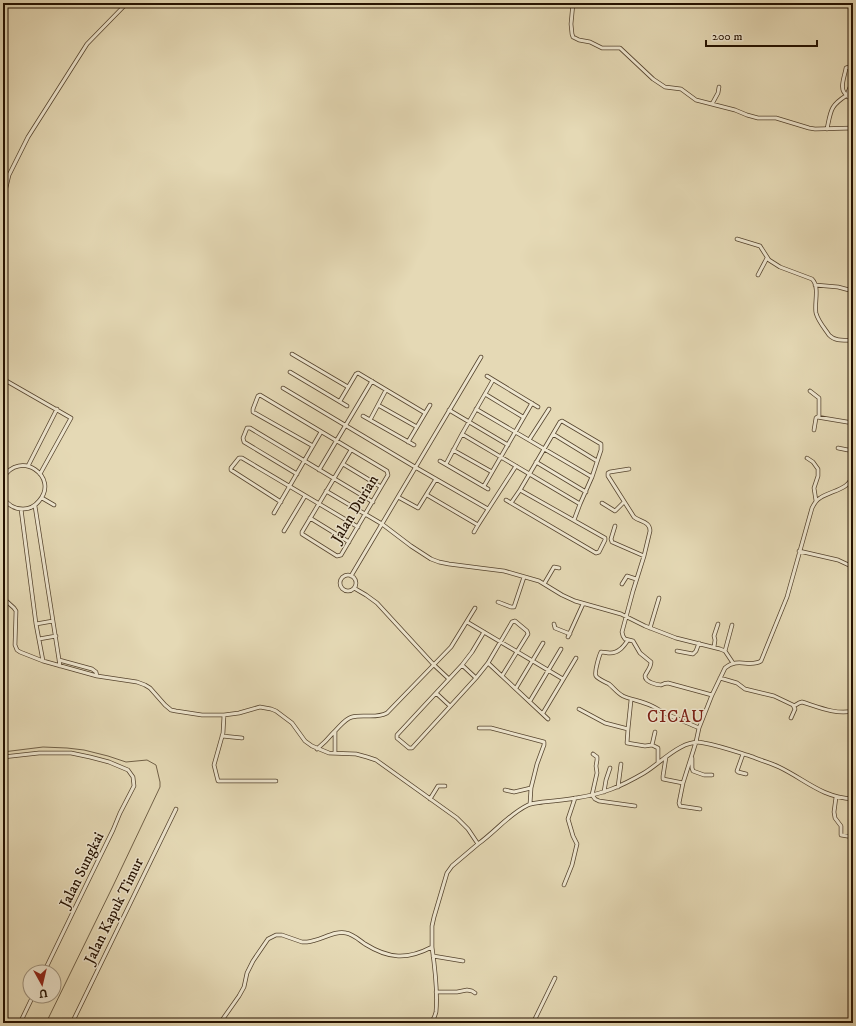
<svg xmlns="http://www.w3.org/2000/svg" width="856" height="1026" font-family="'IM FELL DW Pica',serif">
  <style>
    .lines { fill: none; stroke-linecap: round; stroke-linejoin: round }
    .stream { stroke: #706047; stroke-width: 1 }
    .minor-casing { stroke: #54432d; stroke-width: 4.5 }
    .minor { stroke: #eee6cf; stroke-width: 3 }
    .labels { text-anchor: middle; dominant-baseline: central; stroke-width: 3; stroke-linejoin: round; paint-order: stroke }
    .street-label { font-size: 15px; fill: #241100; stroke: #eee6cf }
    .quarter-label { font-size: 17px; letter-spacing: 1px; fill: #7a1f14; stroke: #eee6cf }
  </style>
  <rect width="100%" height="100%" fill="#e5d9b5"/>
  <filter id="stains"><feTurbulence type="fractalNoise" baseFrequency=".005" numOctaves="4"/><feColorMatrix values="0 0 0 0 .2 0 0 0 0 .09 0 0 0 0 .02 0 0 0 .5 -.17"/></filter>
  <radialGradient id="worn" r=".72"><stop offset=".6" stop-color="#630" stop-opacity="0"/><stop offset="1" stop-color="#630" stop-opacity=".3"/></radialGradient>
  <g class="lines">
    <!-- stream -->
    <path class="stream" d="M 3,752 L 43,747 L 67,748 L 84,750 L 108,756 L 126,762 L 147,760 L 156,765 L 160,782 L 160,787 L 113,886 L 46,1023"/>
    <!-- minor casing -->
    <g class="minor-casing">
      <path id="minor" d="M 573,3 L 571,24 L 572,34 L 573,37 L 579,40 L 590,42 L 602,48 L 620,48 L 653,79 L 665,87 L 681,89 L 696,100 L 735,110 L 747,115 L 758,118 L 776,118 L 809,128 L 815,129 L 853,128
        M 847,95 C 838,90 845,76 846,68 L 849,67 L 853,68
        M 848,97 L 848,92 L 853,80
        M 712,104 L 718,93 L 719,87
        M 827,129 C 831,110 830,106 847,95 L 853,99
        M 3,200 L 9,175 L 28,137 L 87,44 L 127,3
        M 737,239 L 760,246 L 769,260 L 780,267 L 812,279 C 820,287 814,303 816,313 C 818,321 825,329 829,335 C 836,342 844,340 853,340
        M 758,275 L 767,258
        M 815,285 L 838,287 L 853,291
        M 292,354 L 348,387
        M 290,372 L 347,406
        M 487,376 L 538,407
        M 3,379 L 71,418 L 40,474
        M 283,388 L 415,467 L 488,509
        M 810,391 L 819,398 L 819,417
        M 485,394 L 523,417
        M 340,401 L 356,374 L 358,373 L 425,413
        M 378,405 L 417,427
        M 476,409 L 592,477
        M 449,410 L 508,445
        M 363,416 L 414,445
        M 370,420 L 386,390
        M 814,430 L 816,418 L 817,417 L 853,423
        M 462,434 L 580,504
        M 553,434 L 597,461
        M 529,440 L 549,409
        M 408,442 L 430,405
        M 313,446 L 253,412 L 253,409 L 258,396 L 260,395 L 387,471 L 388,475 L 341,555 L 337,556 L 302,534 L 302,532 L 351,450
        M 838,448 L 853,451
        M 453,450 L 492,472
        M 807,458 L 813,462 L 818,469 L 818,476 L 814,488 L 816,501
        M 440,461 L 488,489
        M 536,462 L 586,492
        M 343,464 L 381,487
        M 446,464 L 462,434 L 493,380
        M 28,466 L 57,409
        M 629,469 L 610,472 L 608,473 L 608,476 L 634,517 C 640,522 650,521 650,531 L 644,556 L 633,591 L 622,632 L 623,636 L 625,639 L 633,641 L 640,653 L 651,662 C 651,668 646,672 645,676 C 645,682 657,685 661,685 C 663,684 667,683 668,683 L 712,695
        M 319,470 L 372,381
        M 297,474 L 244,442 L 243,438 L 247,428 L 250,428 L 373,502
        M 3,478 C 20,449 60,477 39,501 C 35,506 29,509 23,509 C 14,509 7,504 3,497
        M 484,486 L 532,403
        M 326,491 L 382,524 L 411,546 L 431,559 L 439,562 L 449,564 L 480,568 L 504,571 L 539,581 L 562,595 L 575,601 L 621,614 L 645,626 L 676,638 L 720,649 L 725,651 L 733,663
        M 427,495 L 478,525
        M 398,497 L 418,508 L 436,479
        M 42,498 L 54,505
        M 506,500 L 596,553 L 599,552 L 605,540 L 605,538 L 520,490
        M 281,502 L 231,470 L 231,468 L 239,458 L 242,458 L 358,527
        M 511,503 L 520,490 L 560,422 L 562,421 L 601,444 L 601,450 L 592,477 L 580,504 L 574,520
        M 602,503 L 615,511 L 624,502
        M 35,506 L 60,666
        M 21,509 L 36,624 L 43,661
        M 274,513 L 321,432
        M 310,518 L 349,542
        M 615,526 L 611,539 L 612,542 L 644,556
        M 284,531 L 305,496
        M 474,532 L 478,525 L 516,466
        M 799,551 L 838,560 L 853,567
        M340 583a8 8 0 1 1 16 0a8 8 0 1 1-16 0Z
        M 351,576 L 481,357
        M 544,584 L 554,567 L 559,568
        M 622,584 L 627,576 L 636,579
        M 354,588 L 366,595 L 377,603 L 434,665 L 449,679
        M 3,598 L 14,608 L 16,611 L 15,645 L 17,650 L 20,652 L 43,661 L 97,676 L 137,682 L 145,685 L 150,688 L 165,705 L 171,710 L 176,711 L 202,715 L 224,715 L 239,713 L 260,707 L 271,709 L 276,711 L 292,723 L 305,741 L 312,746 L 329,753 L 356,754 L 367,757 L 376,760 L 457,818 L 468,829 L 478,844 C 495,832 509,814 528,805 C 532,803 538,803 543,802 C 554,801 565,800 576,798 C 603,794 620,787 644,773 C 661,763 682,738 704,743 C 721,746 737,752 753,757 C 762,761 771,763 779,767 C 806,780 821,797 853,799
        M 498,602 L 511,607 L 514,607 L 524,577
        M 467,622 L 563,679
        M 36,624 L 53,621
        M 554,624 L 555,628 L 570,634
        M 650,628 L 659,598
        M 484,632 L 472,652 L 462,665 L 397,735 L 397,738 L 409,748 L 412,748 L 476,678 L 488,663 L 512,622 L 515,621 L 527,631 L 528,634 L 502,676
        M 568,637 L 583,604
        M 3,638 L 4,644
        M 39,639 L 56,636
        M 628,640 C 624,646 619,653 610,653 C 607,653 604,652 601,652 C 599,656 594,673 596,676 C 598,679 605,682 609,684 C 614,688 617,693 623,696 C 632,700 642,701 652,706 C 658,709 664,713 671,716 C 680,720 690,724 699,728
        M 714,647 L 715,640 L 714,636 L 718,624
        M 677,651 L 693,654 L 696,651 L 699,643
        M 725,651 L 732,625
        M 59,660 L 92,669 L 96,672 L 97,676
        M 488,663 L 548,719
        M 462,665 L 476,678
        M 720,678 L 737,683 L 745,689 L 774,696 L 793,705 L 795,709 L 791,718
        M 516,688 L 543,643
        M 436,693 L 450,706
        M 530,701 L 561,649
        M 794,706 L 799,703 L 802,702 C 818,707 836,715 853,711
        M 579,709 L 605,723 L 628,729 L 627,743 L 645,746 L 652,745
        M 543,713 L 576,658
        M 224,715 L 223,733 L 214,765 L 218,781 L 276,781
        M 479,728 L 491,728 L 544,742 L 544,745 L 537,764 L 531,788 L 530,804
        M 628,729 L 631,700
        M 335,732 L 335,753
        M 655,732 L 652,745 L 658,748 L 658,763
        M 222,736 L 242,738
        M 317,749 C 323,744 328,739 333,733 C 339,728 344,719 352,717 C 364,714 376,719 387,713 L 451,647 L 475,608
        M 743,754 L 737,771 L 738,772 L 746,774
        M 3,757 L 39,753 L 71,753 L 90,757 L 109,762 L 128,770 L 133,777 L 134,786 L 120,813 L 113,830 L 90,877 L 44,972
        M 666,757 L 663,776 L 663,779 L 683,783
        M 692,758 L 692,768 L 693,771 L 704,775 L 712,775
        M 618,787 L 621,764
        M 505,790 L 514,792 L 531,788
        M 604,792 L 606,780 L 610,768
        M 592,795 L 595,799 L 599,801 L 635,806
        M 592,795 L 597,773 L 596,766 L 597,760 L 597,757 L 593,754
        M 836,797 L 834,812 L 835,818 L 841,826 L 841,835 L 853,837
        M 430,799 L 438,786 L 445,786
        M 700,809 L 680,806 L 679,803 L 683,783 L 696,742 L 699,728 L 712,695 L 725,668 C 738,657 750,668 761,661 L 787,597 L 812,508 C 814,504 816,500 820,498 C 832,490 850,490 853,474
        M 564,885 L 572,865 L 577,844 L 573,836 L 568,819 L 575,798
        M 433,956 L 463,961
        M 436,992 L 457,992 L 467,990 L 472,991 L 475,993
        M 20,1023 L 33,996
        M 72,1023 L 176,809
        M 220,1023 L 239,996 L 244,987 L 247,973 L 253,961 L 268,939 L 276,935 L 282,935 L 302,942 L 307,942 C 320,941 335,930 346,933 C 353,934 359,940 365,944 C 389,959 407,960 432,947 L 432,926 L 434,917 L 447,873 L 452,866 L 478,844
        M 431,1023 C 433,1020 435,1016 436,1012 C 438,991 435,968 432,947
        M 533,1023 L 555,978"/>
    </g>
    <!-- minor -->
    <use href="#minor" class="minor"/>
  </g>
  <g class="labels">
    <!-- street labels -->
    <g class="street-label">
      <text transform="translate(355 509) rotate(-59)">Jalan Durian</text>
      <text transform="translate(82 870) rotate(-64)">Jalan Sungkai</text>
      <text transform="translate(114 911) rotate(-64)">Jalan Kapuk Timur</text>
    </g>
    <!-- quarter labels -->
    <g class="quarter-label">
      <text x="676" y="717">CICAU</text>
    </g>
  </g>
  <!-- margin -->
  <rect width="856" height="1026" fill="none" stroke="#e5d9b5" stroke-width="16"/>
  <rect x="4" y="4" width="848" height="1018" fill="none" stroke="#241100" stroke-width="2"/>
  <rect x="8" y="8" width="840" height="1010" fill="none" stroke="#241100"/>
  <!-- north arrow -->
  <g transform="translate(42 984) rotate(172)"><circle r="19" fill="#eee6cf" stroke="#9d917c"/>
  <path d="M0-3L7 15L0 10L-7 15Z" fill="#8f2418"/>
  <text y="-6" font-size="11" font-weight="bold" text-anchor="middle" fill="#241100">U</text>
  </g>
  <!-- scale -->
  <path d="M706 40v6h111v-6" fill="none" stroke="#241100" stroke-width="2"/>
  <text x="712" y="40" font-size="12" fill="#241100" stroke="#eee6cf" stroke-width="3" paint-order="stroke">200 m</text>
  <rect width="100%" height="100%" filter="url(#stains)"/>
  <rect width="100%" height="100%" fill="url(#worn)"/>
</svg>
